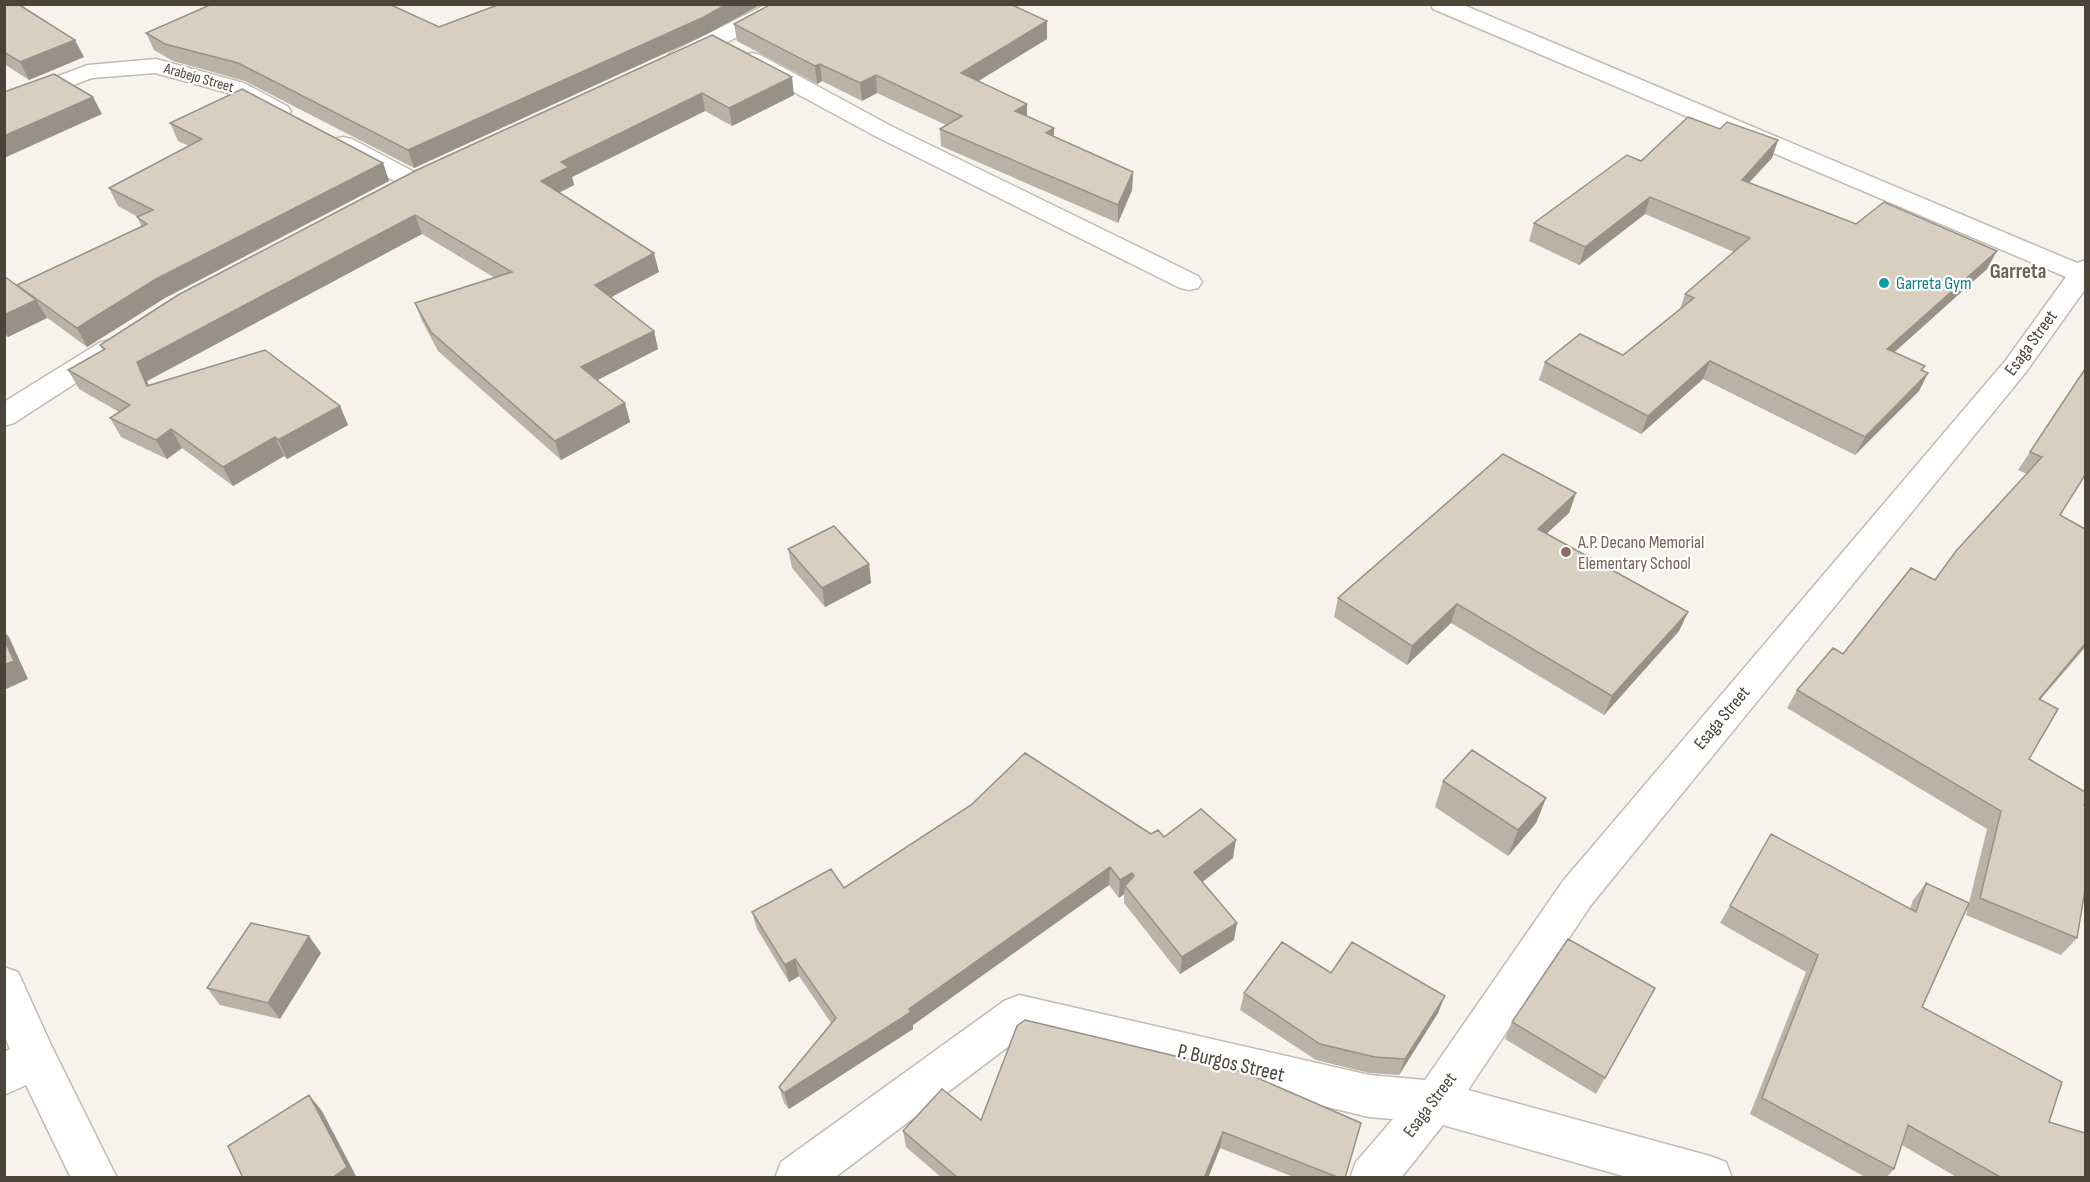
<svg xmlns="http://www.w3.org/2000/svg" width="2090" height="1182" font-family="'Sofia Sans Condensed',sans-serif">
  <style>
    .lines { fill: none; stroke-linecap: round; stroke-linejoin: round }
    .minor-casing { stroke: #c2bbae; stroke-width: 3 }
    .minor { fill: #fff; fill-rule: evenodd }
    .wall { fill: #bab2a6 }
    .shaded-wall { fill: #979187 }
    .building { fill: #d8cfc1; stroke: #979187; stroke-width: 1.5 }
    .culture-dot { fill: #0f9aa8; stroke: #fff; stroke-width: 2 }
    .education-dot { fill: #8d6e63; stroke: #fff; stroke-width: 2 }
    .labels { text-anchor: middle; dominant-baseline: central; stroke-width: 4.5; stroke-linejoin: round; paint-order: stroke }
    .far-street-label { font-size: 15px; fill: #4b4439; stroke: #fff }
    .culture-label { font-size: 18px; fill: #0d838f; stroke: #fff; text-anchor: start }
    .street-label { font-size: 18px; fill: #4b4439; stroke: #fff }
    .education-label { font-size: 18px; fill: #785e54; stroke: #fff; text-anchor: start }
    .quarter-label { font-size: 21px; font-weight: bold; fill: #6e6250; stroke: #fff }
    .near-street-label { font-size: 21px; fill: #4b4439; stroke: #fff }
  </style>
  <rect width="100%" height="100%" fill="#f6f3ec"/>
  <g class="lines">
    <!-- minor casing -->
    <g class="minor-casing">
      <path id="minor" d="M 767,4 L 794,4 L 792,9 L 686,63 L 678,65 L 670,63 L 667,58 L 670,53 Z
        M 1431,4 L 1461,4 L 2077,263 L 2086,260 L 2086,288 L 2026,372 L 1591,905 L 1468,1090 L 1710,1156 L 1726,1162 L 1732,1178 L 1630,1178 L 1443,1125 L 1401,1178 L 1350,1178 L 1356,1162 L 1393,1119 L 1369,1117 L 1025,1034 L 834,1178 L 775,1178 L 781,1162 L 1004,1001 L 1019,995 L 1369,1075 L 1425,1080 L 1563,881 L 2006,360 L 2066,277 L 1433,9 Z
        M 752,53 L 760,55 L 891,126 L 1198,276 L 1202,282 L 1198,288 L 1189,290 L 1180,288 L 875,136 L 744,65 L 741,60 L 744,55 Z
        M 156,59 L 244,83 L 287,106 L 291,111 L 287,116 L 279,118 L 271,116 L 228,93 L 155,73 L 92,78 L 4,111 L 4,96 L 88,65 Z
        M 343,137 L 352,139 L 422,176 L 425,181 L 422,186 L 413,188 L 404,186 L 334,149 L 331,144 L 334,139 Z
        M 109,340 L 119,343 L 123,349 L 119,355 L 14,423 L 4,426 L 4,402 L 99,343 Z
        M 4,967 L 18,972 L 51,1045 L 117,1178 L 71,1178 L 26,1085 L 4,1095 L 4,1052 L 10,1049 L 4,1035 Z"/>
    </g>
    <!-- minor -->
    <use href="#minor" class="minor"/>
  </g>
  <!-- wall -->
  <path class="wall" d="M 4,4 L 84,57 L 29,80 L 4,64 Z
    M 1047,21 L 1047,39 L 978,81 L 1054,137 L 1133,172 L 1132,190 L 1118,223 L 941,146 L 940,129 L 946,125 L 877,93 L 862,101 L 822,81 L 817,84 L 737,41 L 734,24 Z
    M 439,27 L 707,34 L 414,168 L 245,81 L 173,61 L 154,50 L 146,33 Z
    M 712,35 L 794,95 L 732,126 L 705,111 L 572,177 L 574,185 L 559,193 L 659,272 L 611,297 L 654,331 L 658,349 L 597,380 L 625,403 L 630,422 L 561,460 L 438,351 L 422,321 L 415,303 L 495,278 L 422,234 L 147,381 L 149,386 L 340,406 L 348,425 L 287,459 L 284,456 L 233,486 L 182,448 L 167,459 L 121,437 L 110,418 L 119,412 L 79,389 L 68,370 L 103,350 L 100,345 Z
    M 170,123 L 383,163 L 389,181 L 165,298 L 87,347 L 46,317 L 47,318 L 8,337 L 4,334 L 4,276 L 17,285 L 142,227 L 137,217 L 138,217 L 118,206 L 109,188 L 189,146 L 178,141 Z
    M 1720,129 L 1778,140 L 1772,158 L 1749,183 L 1856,224 L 1987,269 L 1894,352 L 1925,366 L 1922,371 L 1928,373 L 1919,391 L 1855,455 L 1703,379 L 1641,434 L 1539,380 L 1545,362 L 1623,355 L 1680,309 L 1685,294 L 1734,252 L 1645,214 L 1579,265 L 1529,241 L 1534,223 L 1641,161 Z
    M 2085,368 L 2085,475 L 2060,515 L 2085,529 L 2085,650 L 2084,649 L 2040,700 L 2029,759 L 2085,806 L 2085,893 L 2077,938 L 2061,955 L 1966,915 L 1987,829 L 1787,708 L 1797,690 L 1935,580 L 2027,474 L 2018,470 L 2079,378 Z
    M 1576,493 L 1569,513 L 1546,534 L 1688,612 L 1679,631 L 1604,715 L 1451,623 L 1407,665 L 1334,617 L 1338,598 Z
    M 788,549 L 869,564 L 871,583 L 825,607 L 792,568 Z
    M 1443,781 L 1546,798 L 1536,823 L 1508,856 L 1435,807 Z
    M 1151,834 L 1164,837 L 1233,858 L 1202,882 L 1234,940 L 1180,974 L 1124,903 L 1124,894 L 1119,898 L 1109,885 L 913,1025 L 913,1029 L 789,1109 L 784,1103 L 779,1087 L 831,1023 L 799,976 L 789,982 L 757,929 L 752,912 L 844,888 Z
    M 1771,834 L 1910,909 L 1913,900 L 1926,883 L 1922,1007 L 2049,1122 L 2085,1178 L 1958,1178 L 1902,1145 L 1894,1169 L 1886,1178 L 1867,1178 L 1750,1114 L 1806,972 L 1720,923 Z
    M 321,953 L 280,1019 L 220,1005 L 207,988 Z
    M 1331,973 L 1438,1013 L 1399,1075 L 1369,1073 L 1316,1060 L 1240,1010 L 1244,993 Z
    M 1512,1022 L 1605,1078 L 1596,1094 L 1505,1039 Z
    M 1017,1026 L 1345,1178 L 1296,1178 L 1220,1148 L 1208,1178 L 942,1178 L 906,1147 L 903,1131 L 981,1120 Z"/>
  <!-- shaded-wall -->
  <path class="shaded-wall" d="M 727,4 L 762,4 L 707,34 L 414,168 L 408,150 Z
    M 1047,21 L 1047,39 L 962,91 L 961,73 Z
    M 75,40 L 84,57 L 29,80 L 20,62 Z
    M 820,64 L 822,81 L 817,84 L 815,66 Z
    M 876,75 L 877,93 L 862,101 L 860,83 Z
    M 792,77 L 794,95 L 732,126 L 729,108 Z
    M 702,93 L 705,111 L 572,177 L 574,185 L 546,199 L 541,181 L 561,162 Z
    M 93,97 L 102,114 L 4,158 L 4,136 Z
    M 1027,104 L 1027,122 L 1015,111 Z
    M 1054,128 L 1054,146 L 1046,133 Z
    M 1778,140 L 1772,158 L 1735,197 L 1742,180 Z
    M 383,163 L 389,181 L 165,298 L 87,347 L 77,328 L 156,279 Z
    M 1133,172 L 1132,190 L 1118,223 L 1118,205 Z
    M 1650,197 L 1645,214 L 1579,265 L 1585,247 Z
    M 415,215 L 422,234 L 147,381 L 157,405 L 147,386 L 137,362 Z
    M 1997,251 L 1987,269 L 1878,367 L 1887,349 Z
    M 654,253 L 659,272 L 600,303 L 595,285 Z
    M 36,300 L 47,318 L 8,337 L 4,331 L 4,315 Z
    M 654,331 L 658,349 L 586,386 L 581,367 Z
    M 1710,361 L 1703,379 L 1641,434 L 1648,416 Z
    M 1928,373 L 1919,391 L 1855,455 L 1865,437 Z
    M 625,403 L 630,422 L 561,460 L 555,441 Z
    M 340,406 L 348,425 L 287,459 L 278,440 Z
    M 171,429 L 182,448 L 167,459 L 156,440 Z
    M 275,437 L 284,456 L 233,486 L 223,467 Z
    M 1576,493 L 1569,513 L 1531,548 L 1538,529 Z
    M 869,564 L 871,583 L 825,607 L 822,588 Z
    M 1457,604 L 1451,623 L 1407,665 L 1412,646 Z
    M 1688,612 L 1679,631 L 1604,715 L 1612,696 Z
    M 4,631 L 9,637 L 28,679 L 4,690 Z
    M 2085,644 L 2085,646 L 2025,717 L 2039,699 Z
    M 1546,798 L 1536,823 L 1508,856 L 1518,830 Z
    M 1236,840 L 1233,858 L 1192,890 L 1194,872 Z
    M 1110,867 L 1109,885 L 913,1025 L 913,1029 L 789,1109 L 784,1093 L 909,1009 Z
    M 1132,873 L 1130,891 L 1125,886 L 1124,894 L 1119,898 L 1120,880 Z
    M 1237,923 L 1234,940 L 1180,974 L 1182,957 Z
    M 309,936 L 321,953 L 280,1019 L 268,1003 Z
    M 795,959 L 799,976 L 789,982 L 785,965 Z
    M 1445,996 L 1438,1013 L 1399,1075 L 1405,1059 Z
    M 309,1095 L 322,1111 L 357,1178 L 332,1178 Z
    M 1223,1132 L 1220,1148 L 1208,1178 L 1204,1178 Z"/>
  <!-- building -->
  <path class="building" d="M 4,4 L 18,4 L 75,40 L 20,62 L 4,52 Z
    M 212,4 L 389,4 L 439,27 L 500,4 L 727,4 L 704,17 L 408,150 L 238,63 L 165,44 L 146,33 Z
    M 771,4 L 1010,4 L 1047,21 L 961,73 L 1027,104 L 1015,111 L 1054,128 L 1046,133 L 1133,172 L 1118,205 L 940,129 L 962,116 L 876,75 L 860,83 L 820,64 L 815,66 L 734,24 Z
    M 712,35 L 792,77 L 729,108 L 702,93 L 561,162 L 569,167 L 541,181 L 654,253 L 595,285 L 654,331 L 581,367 L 625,403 L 555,441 L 431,332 L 415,303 L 512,272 L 415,215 L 137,362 L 147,386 L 265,350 L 340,406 L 278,440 L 275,437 L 223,467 L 171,429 L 156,440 L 110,418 L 130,405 L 68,370 L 105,349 L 100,345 L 178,295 L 417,170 Z
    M 54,74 L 93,97 L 4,136 L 4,92 Z
    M 242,89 L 383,163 L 156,279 L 77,328 L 17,285 L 147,224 L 137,217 L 153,210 L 109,188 L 202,139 L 170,123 Z
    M 1688,117 L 1720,129 L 1727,122 L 1778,140 L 1742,180 L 1856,224 L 1884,202 L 1997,251 L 1887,349 L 1925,366 L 1921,370 L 1928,373 L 1865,437 L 1710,361 L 1648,416 L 1545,362 L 1580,334 L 1623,355 L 1694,298 L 1685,294 L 1750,238 L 1650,197 L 1585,247 L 1534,223 L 1627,155 L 1641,161 Z
    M 4,276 L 36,300 L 4,315 Z
    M 2085,369 L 2085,475 L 2060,515 L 2085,529 L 2085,644 L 2039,699 L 2058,709 L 2029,759 L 2085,792 L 2085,802 L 2084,805 L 2085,806 L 2085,890 L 2077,938 L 1980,898 L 2001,811 L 1797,690 L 1833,648 L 1843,654 L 1911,568 L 1935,580 L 1956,551 L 2042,457 L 2030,452 Z
    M 1503,454 L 1576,493 L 1538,529 L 1688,612 L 1612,696 L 1457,604 L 1412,646 L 1338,598 Z
    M 834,526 L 869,564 L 822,588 L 788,549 Z
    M 4,639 L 14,661 L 4,665 Z
    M 1472,750 L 1546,798 L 1518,830 L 1443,781 Z
    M 1025,753 L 1151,834 L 1158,830 L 1164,837 L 1201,809 L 1236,840 L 1194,872 L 1237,923 L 1182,957 L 1125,886 L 1134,876 L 1132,873 L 1120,880 L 1110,867 L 909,1009 L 911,1012 L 784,1093 L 779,1087 L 836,1018 L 795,959 L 785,965 L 752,912 L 831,869 L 844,888 L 971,805 Z
    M 1771,834 L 1916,912 L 1926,883 L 1969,903 L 1922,1007 L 2062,1082 L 2049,1122 L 2085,1133 L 2085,1178 L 2002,1178 L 1908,1125 L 1894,1169 L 1762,1098 L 1818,955 L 1730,906 Z
    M 251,923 L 309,936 L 268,1003 L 207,988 Z
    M 1568,939 L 1655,988 L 1605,1078 L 1512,1022 Z
    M 1282,942 L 1331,973 L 1352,942 L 1445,996 L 1405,1059 L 1375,1057 L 1320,1044 L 1244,993 Z
    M 1025,1020 L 1246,1073 L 1361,1123 L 1345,1178 L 1340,1178 L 1223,1132 L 1204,1178 L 958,1178 L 903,1131 L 942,1089 L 981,1120 L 1017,1026 Z
    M 309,1095 L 347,1167 L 332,1178 L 243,1178 L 228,1146 Z"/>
  <!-- markers -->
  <circle class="culture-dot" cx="1884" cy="283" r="6"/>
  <circle class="education-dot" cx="1566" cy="552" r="6"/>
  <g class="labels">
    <!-- far-street labels -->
    <g class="far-street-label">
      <text transform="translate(199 78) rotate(16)">Arabejo Street</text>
    </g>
    <!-- culture labels -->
    <g class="culture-label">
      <text x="1896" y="283">Garreta Gym</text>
    </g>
    <!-- street labels -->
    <g class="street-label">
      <text transform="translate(2031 343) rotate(-54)">Esaga Street</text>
      <text transform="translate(1722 718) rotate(-50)">Esaga Street</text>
      <text transform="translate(1430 1105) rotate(-53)">Esaga Street</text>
    </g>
    <!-- education labels -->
    <g class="education-label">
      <text x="1578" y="542">A.P. Decano Memorial<tspan x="1578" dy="21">Elementary School</tspan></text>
    </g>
    <!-- quarter labels -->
    <g class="quarter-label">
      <text x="2018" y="271">Garreta</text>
    </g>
    <!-- near-street labels -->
    <g class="near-street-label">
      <text transform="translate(1231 1063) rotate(13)">P. Burgos Street</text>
    </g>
  </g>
  <!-- border -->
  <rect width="2090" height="1182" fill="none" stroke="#4b4439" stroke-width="12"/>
</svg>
